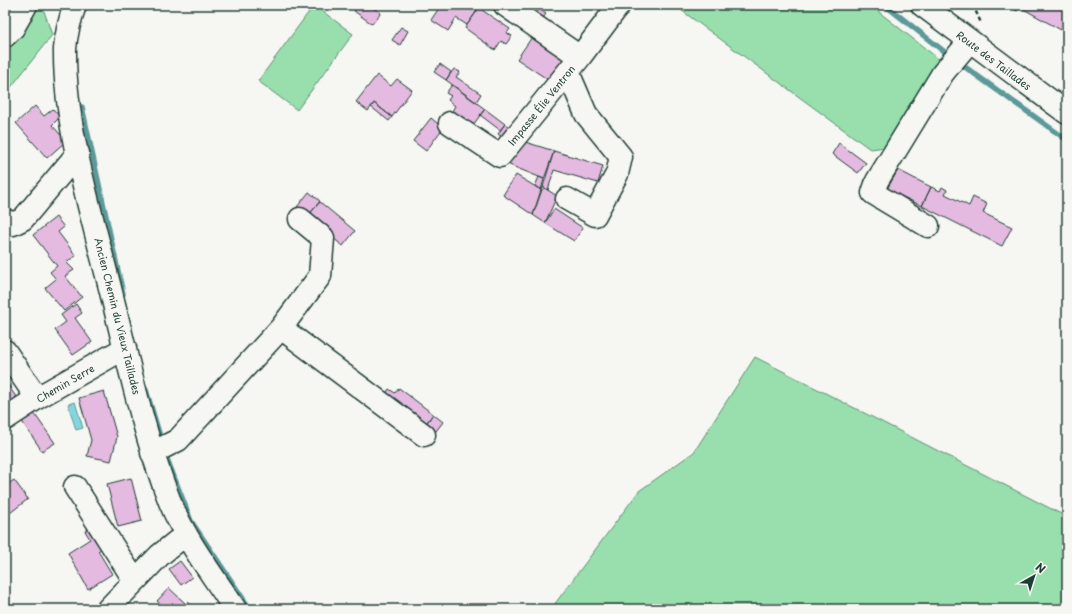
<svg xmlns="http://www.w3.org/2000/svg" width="1072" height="614" font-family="'Playpen Sans',sans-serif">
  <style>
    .green { fill: #98dfad; stroke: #5c8e70 }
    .water { fill: #85d6dc; stroke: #5c9999 }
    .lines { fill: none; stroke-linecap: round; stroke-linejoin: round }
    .stream { stroke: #5c9999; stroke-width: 5.5 }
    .building { fill: #e4bae0; stroke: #1f3d34 }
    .minor-casing { stroke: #1f3d34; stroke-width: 25 }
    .path { stroke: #1f3d34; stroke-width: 2.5; stroke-dasharray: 4 3; stroke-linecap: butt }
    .minor { stroke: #f6f6f2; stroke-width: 22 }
    .labels { text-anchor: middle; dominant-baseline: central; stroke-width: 3.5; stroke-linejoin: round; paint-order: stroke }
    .street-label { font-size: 10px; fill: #1f3d34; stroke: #f6f6f2 }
  </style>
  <rect width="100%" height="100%" fill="#f6f6f2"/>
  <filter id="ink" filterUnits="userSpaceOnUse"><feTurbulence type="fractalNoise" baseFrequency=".025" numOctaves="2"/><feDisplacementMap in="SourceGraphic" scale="8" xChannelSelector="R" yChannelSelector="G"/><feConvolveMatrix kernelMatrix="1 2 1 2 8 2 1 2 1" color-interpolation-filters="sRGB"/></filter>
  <g filter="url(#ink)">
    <!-- green -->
    <path class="green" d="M 5,5 L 42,5 L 52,35 L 5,95 Z
      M 314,5 L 353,34 L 297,110 L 258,81 Z
      M 674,5 L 870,5 L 945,64 L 894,146 L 870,149 Z
      M 755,357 L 1067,517 L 1067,609 L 551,609 L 639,491 L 694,452 Z"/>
    <!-- water -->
    <path class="water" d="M 75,402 L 83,428 L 76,430 L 68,404 Z"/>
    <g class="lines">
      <!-- stream -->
      <path class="stream" d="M 885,5 L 951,57
        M 958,62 L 1067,140
        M 82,107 L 123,294
        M 146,390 L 162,443
        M 164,451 L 191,521 L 250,609"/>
    </g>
    <!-- building -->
    <path class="building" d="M 359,5 L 369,5 L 381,13 L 372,24 L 354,11 Z
      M 441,5 L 475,5 L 479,8 L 467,25 L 456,18 L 448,31 L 431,20 Z
      M 1007,5 L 1021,5 L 1017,11 Z
      M 1021,5 L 1067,5 L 1067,20 L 1061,30 L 1020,7 Z
      M 479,8 L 510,29 L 507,33 L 512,36 L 506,44 L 501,41 L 495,50 L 465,28 Z
      M 539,9 L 546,14 L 543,18 L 536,13 Z
      M 401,27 L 408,31 L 400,45 L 392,40 Z
      M 532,37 L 566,59 L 550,81 L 517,59 Z
      M 440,64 L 451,72 L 446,80 L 434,72 Z
      M 454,69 L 460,72 L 456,77 L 481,94 L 476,102 L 446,80 Z
      M 377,75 L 391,86 L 397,79 L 412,90 L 392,117 L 374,103 L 368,111 L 356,102 Z
      M 452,85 L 485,109 L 473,125 L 452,111 L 455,106 L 448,100 L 451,96 L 446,93 Z
      M 374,103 L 392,117 L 389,121 L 371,107 Z
      M 35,106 L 44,116 L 53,109 L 60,117 L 52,125 L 66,141 L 47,158 L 16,123 Z
      M 485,109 L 505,124 L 500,130 L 480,115 Z
      M 431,118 L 443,128 L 426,151 L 413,141 Z
      M 505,124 L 515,131 L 508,141 L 498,134 Z
      M 522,141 L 554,151 L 544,179 L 507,164 Z
      M 839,143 L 866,163 L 858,173 L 832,154 Z
      M 554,151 L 603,166 L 598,183 L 554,170 L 548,190 L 543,187 Z
      M 898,170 L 931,187 L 922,206 L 887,189 Z
      M 516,175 L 541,190 L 533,215 L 503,195 Z
      M 539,177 L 544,179 L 541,190 L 535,186 Z
      M 543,187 L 557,196 L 545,223 L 533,215 Z
      M 931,187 L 940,191 L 942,187 L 947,190 L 945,194 L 969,206 L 973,197 L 987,204 L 983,213 L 1012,227 L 1002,246 L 922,206 Z
      M 309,192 L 320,201 L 308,216 L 297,207 Z
      M 320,202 L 355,231 L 343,246 L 307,217 Z
      M 554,209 L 583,228 L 574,241 L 545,223 Z
      M 56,217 L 64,227 L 58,232 L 76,256 L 66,262 L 74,270 L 65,276 L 82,297 L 64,311 L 45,288 L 56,279 L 50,272 L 57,266 L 33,235 Z
      M 76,304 L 82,313 L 75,318 L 92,342 L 73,355 L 55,330 L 66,322 L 61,315 Z
      M 5,381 L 19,401 L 5,410 Z
      M 399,388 L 433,414 L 423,428 L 383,398 L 389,389 L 395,393 Z
      M 104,391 L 117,437 L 111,461 L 87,456 L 91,440 L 79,398 Z
      M 31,409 L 55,443 L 42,451 L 19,417 Z
      M 433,414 L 443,422 L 433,435 L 423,428 Z
      M 131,478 L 142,521 L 118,527 L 107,484 Z
      M 14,480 L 28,499 L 10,513 L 5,507 L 5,486 Z
      M 95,525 L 107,545 L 98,551 L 112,574 L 88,589 L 68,553 L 90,539 L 85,531 Z
      M 180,561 L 192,577 L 181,585 L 169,569 Z
      M 169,588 L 186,604 L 188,602 L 196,609 L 166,609 L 157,601 Z"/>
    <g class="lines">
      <!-- minor casing -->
      <g class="minor-casing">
        <path id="minor" d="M 75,5 C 70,19 66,34 65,49 C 64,129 93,218 112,296 C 129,365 144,436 170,502 C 186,541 212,574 235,609
          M 505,5 L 580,57
          M 922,5 L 1067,113
          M 5,36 L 13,28 L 26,5
          M 450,123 L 500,156 L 580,57 L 619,5
          M 567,199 L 595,215 L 617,174 L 621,157 L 586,114 L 568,72
          M 5,220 L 13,224 L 23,219 L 78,153
          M 928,226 L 873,193 L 877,181 L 943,73 L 969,42
          M 281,328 L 424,435
          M 5,351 L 37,398
          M 5,419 L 37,398 L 125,348
          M 152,453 L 178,440 L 281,328 L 320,276 L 323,238 L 300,219
          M 75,487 L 135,581
          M 108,609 L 160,555 L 186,534"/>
      </g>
      <!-- path -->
      <path class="path" d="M 973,5 L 981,23"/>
      <!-- minor -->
      <use href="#minor" class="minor"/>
    </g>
  </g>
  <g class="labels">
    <!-- street labels -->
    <g class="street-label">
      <text transform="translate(994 60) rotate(37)">Route des Taillades</text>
      <text transform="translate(541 105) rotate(-51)">Impasse Élie Ventron</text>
      <text transform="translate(118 316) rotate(76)">Ancien Chemin du Vieux Taillades</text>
      <text transform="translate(65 383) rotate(-30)">Chemin Serre</text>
    </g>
  </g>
  <!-- margin -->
  <rect width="1072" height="614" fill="none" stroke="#f6f6f2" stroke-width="20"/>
  <rect x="10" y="10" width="1052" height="594" fill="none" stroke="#1f3d34" stroke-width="1.5" filter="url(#ink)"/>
  <!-- north arrow -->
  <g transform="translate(1034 576) rotate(39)" stroke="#f6f6f2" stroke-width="3" paint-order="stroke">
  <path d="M0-3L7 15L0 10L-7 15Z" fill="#1f3d34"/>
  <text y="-6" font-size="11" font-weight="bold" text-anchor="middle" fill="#1f3d34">N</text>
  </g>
</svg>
